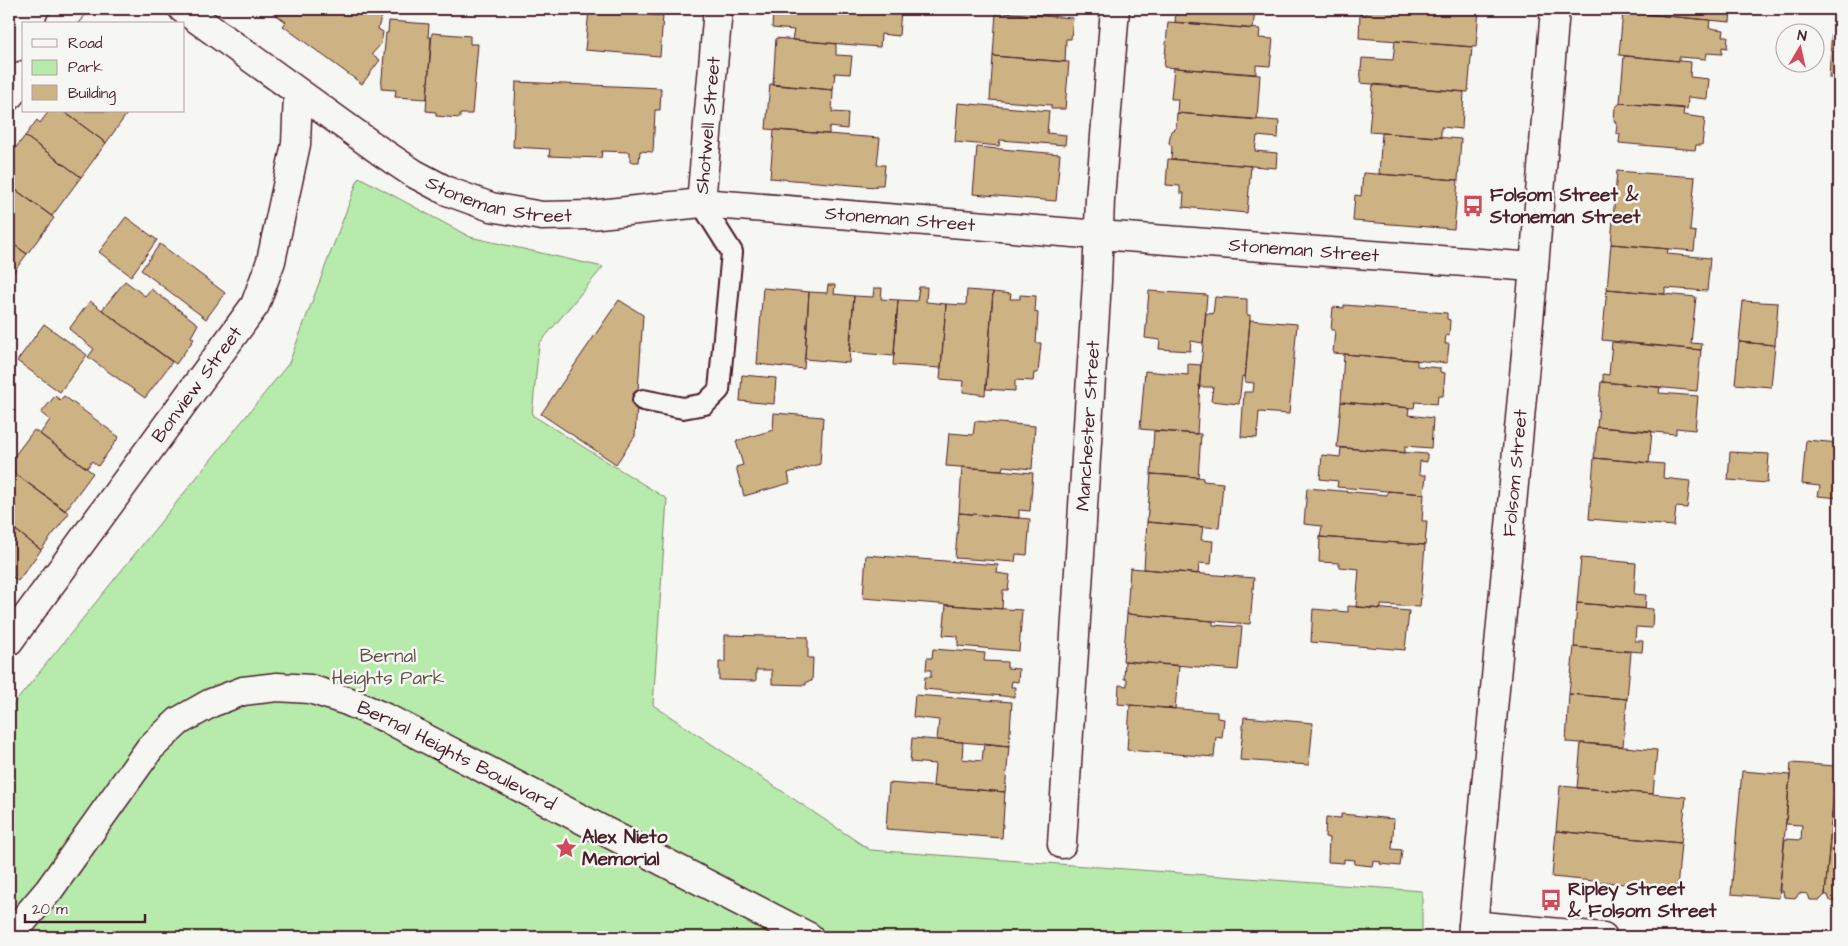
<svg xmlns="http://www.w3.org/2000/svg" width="1848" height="946" font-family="'Architects Daughter',sans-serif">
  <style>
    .green { fill: #b7ebac; stroke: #80856c }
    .building { fill: #cdb384; stroke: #4a1f2b }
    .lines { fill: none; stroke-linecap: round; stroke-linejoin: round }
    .service-casing { stroke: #4a1f2b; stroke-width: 24 }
    .pedestrian-casing { stroke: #4a1f2b; stroke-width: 31 }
    .minor-casing { stroke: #4a1f2b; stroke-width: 31 }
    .tertiary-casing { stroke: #4a1f2b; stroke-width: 31 }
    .service { stroke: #f6f6f2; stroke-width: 20 }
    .pedestrian { stroke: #f6f6f2; stroke-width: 28 }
    .minor { stroke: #f6f6f2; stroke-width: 28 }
    .tertiary { stroke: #f6f6f2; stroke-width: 28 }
    .labels { text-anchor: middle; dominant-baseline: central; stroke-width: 5; stroke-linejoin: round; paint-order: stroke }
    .street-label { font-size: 19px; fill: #4a1f2b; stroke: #f6f6f2 }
    .poi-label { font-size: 19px; font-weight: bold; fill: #4a1f2b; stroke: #f6f6f2; text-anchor: start }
    .park-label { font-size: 19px; fill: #65524b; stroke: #f6f6f2 }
  </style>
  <rect width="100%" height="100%" fill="#f6f6f2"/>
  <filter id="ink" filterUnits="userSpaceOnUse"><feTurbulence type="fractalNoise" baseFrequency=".02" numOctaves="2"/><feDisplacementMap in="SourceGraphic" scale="10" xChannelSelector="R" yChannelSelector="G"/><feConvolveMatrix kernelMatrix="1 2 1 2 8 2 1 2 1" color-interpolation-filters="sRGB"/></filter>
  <g filter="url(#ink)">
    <!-- green -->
    <path class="green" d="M 359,177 L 470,237 L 603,267 L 539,344 L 532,415 L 667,499 L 653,705 L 870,850 L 1422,891 L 1422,937 L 9,937 L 9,710 L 289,363 Z"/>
    <!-- building -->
    <path class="building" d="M 268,9 L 370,9 L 381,17 L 378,29 L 383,32 L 381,44 L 372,54 L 380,60 L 362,84 L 283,26 L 286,22 Z
      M 797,9 L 901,9 L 899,36 L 881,34 L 880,47 L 792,40 L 794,30 L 772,28 L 773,12 L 797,14 Z
      M 975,9 L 1056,9 L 1055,17 L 975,10 Z
      M 1176,9 L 1255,9 L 1253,29 L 1175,22 Z
      M 1366,9 L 1479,9 L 1476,47 L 1359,38 L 1360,14 L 1366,14 Z
      M 1621,9 L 1731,9 L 1730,22 L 1623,12 L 1621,12 Z
      M 1833,9 L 1839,9 L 1839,78 L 1829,78 Z
      M 589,10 L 663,16 L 660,56 L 585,50 Z
      M 996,12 L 1073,18 L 1071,39 L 1066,39 L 1065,62 L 993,56 Z
      M 1623,12 L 1710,20 L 1709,28 L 1724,30 L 1723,36 L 1728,36 L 1727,48 L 1722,47 L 1722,54 L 1707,53 L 1706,59 L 1679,57 L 1679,61 L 1619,55 Z
      M 389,21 L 429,24 L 428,37 L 431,37 L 427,99 L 395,97 L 396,90 L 381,89 L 386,33 L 388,33 Z
      M 1168,22 L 1260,29 L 1259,38 L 1273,39 L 1270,66 L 1256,65 L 1256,74 L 1164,67 Z
      M 432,33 L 470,36 L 470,44 L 478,44 L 472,114 L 460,114 L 460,118 L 436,116 L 436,112 L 426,111 Z
      M 776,38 L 836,44 L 836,55 L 852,56 L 850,74 L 835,73 L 833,90 L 773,85 Z
      M 1395,41 L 1472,47 L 1468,92 L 1360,83 L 1362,58 L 1393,60 Z
      M 993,56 L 1069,62 L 1065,109 L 1051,109 L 1051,105 L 990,100 Z
      M 1624,56 L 1691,62 L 1690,77 L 1709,79 L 1707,99 L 1688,97 L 1687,109 L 1620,103 Z
      M 1174,68 L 1260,75 L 1257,120 L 1177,113 L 1178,99 L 1171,99 Z
      M 516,82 L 661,88 L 660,110 L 655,110 L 653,152 L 640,151 L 639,162 L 630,162 L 630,152 L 602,151 L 601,158 L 549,156 L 550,149 L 513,147 Z
      M 770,84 L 833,90 L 832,112 L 848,113 L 847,129 L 829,127 L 829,134 L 766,129 Z
      M 1373,85 L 1464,92 L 1462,129 L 1441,127 L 1441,137 L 1369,132 Z
      M 958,103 L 1049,111 L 1047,133 L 1066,135 L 1065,145 L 1000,140 L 999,146 L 955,142 Z
      M 1620,103 L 1684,108 L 1683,115 L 1705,118 L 1702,145 L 1696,145 L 1695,150 L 1619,143 L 1620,134 L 1616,133 L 1617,125 L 1614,120 L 1615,108 Z
      M 49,111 L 63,111 L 106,143 L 81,177 L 25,136 L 37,120 L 40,123 Z
      M 63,111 L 129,111 L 106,143 Z
      M 1177,113 L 1279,121 L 1278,138 L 1257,136 L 1255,151 L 1277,153 L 1276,168 L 1171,159 L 1172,147 L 1169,143 L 1171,131 L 1176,128 Z
      M 774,130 L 880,138 L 877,165 L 885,165 L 883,185 L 876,185 L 876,187 L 770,178 Z
      M 1382,133 L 1461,139 L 1458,180 L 1379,174 Z
      M 25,136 L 81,177 L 52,216 L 9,185 L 9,165 L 13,159 L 9,156 Z
      M 977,147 L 1060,154 L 1056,201 L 973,194 Z
      M 1168,159 L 1251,166 L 1247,213 L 1183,207 L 1184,193 L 1180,193 L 1180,186 L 1166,185 Z
      M 1617,171 L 1695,177 L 1690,231 L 1696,232 L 1694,251 L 1611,244 Z
      M 1363,173 L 1458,180 L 1454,229 L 1353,221 L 1355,195 L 1361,196 Z
      M 9,185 L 54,218 L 27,254 L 9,241 Z
      M 126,217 L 157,240 L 131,276 L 99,252 Z
      M 9,241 L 27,254 L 9,278 Z
      M 160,244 L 225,293 L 206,319 L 141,270 Z
      M 1611,244 L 1668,249 L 1667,254 L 1710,258 L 1707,291 L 1665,288 L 1665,294 L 1607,289 Z
      M 125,281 L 145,296 L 151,289 L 198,324 L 191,337 L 194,339 L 176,364 L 102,310 Z
      M 828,285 L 835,285 L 834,294 L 854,296 L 849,363 L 805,359 L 809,292 L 827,293 Z
      M 919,287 L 927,287 L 926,302 L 946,304 L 941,368 L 893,365 L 898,300 L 917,301 Z
      M 763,288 L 809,292 L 804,369 L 757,364 Z
      M 874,288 L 882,288 L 881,299 L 898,300 L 894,356 L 849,352 L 854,296 L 873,297 Z
      M 1607,289 L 1696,297 L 1691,343 L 1702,344 L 1701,350 L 1602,340 Z
      M 967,290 L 993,292 L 985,395 L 963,392 L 964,381 L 940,379 L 946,304 L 966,305 Z
      M 1149,291 L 1207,295 L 1203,343 L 1191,341 L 1190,351 L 1159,349 L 1160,340 L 1145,338 Z
      M 993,292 L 1011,294 L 1010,299 L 1020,299 L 1020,295 L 1036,296 L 1035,312 L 1038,313 L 1036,343 L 1041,343 L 1038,373 L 1034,373 L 1033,381 L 1015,380 L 1015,391 L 986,389 Z
      M 1215,297 L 1247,299 L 1247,315 L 1250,315 L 1250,320 L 1245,377 L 1242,376 L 1239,404 L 1211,401 L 1213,387 L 1199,387 L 1206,313 L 1213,314 Z
      M 619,300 L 643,315 L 635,436 L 616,464 L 541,414 Z
      M 90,301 L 172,362 L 145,398 L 88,357 L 94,349 L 69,329 Z
      M 1743,301 L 1778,303 L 1775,345 L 1739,342 Z
      M 1344,305 L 1447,313 L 1447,319 L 1450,320 L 1449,336 L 1446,335 L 1445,344 L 1449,344 L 1447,363 L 1333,353 L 1335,330 L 1331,330 L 1333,307 L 1344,308 Z
      M 1250,320 L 1297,324 L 1289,414 L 1259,412 L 1257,438 L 1241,437 L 1244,392 L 1253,392 L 1254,383 L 1245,382 Z
      M 44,324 L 87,355 L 60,392 L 17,361 Z
      M 1612,342 L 1701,350 L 1697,391 L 1603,382 L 1603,374 L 1609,375 Z
      M 1739,342 L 1775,345 L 1771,387 L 1735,384 Z
      M 1344,354 L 1417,360 L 1417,366 L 1440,368 L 1440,372 L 1445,373 L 1443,396 L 1438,396 L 1437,404 L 1415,402 L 1414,408 L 1341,402 Z
      M 1188,364 L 1201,365 L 1197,434 L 1140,429 L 1145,371 L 1188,375 Z
      M 742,375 L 776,378 L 774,404 L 740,401 Z
      M 1601,382 L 1660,387 L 1659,393 L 1698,396 L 1695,430 L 1676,428 L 1676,434 L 1597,427 Z
      M 55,396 L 60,400 L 64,396 L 119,437 L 98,466 L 92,461 L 87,468 L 40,434 L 50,420 L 41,413 Z
      M 1341,402 L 1409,408 L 1408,415 L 1433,418 L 1431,448 L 1405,446 L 1405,453 L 1337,447 Z
      M 774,413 L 823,417 L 820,464 L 788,473 L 790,483 L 744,496 L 736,467 L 743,465 L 736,441 L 773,430 Z
      M 975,421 L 1035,426 L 1032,469 L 1003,466 L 1002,470 L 946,466 L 949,433 L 973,435 Z
      M 1597,427 L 1652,431 L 1649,463 L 1594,458 Z
      M 34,430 L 93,473 L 65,511 L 9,469 L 9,463 Z
      M 1154,431 L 1201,434 L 1198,477 L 1151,474 Z
      M 1806,440 L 1839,443 L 1839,498 L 1818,496 L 1820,486 L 1802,484 Z
      M 1341,448 L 1427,454 L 1427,462 L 1420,461 L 1419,475 L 1426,475 L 1424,494 L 1337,487 L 1338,481 L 1320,479 L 1322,455 L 1340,457 Z
      M 1730,452 L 1769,454 L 1767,483 L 1728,480 Z
      M 1594,458 L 1664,464 L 1663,478 L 1690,481 L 1687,508 L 1676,507 L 1674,526 L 1589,519 Z
      M 962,467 L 1033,473 L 1030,511 L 1019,510 L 1019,518 L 959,513 Z
      M 9,469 L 69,513 L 41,550 L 9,525 Z
      M 1151,474 L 1198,477 L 1203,478 L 1203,481 L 1223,483 L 1219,528 L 1147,522 Z
      M 1307,488 L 1387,495 L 1388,491 L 1424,494 L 1422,521 L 1427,521 L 1425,545 L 1320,537 L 1322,526 L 1304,524 Z
      M 959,513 L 1030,519 L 1027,555 L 1016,554 L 1015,562 L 955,558 Z
      M 1147,522 L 1203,527 L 1201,540 L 1213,541 L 1211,564 L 1199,563 L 1198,574 L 1144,569 Z
      M 12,527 L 41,550 L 18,581 L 9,574 L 9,531 Z
      M 1320,537 L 1425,545 L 1420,607 L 1381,605 L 1381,609 L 1356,607 L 1359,569 L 1339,567 L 1339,563 L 1319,562 Z
      M 866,555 L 998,565 L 997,573 L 1010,575 L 1008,590 L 1003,590 L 1002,609 L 863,598 Z
      M 1581,558 L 1636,563 L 1634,594 L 1646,595 L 1645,609 L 1577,603 Z
      M 1130,568 L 1254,578 L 1250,624 L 1127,614 Z
      M 1577,603 L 1653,609 L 1652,628 L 1636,627 L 1635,641 L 1643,641 L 1642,652 L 1574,647 Z
      M 946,605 L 1022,610 L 1019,651 L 958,646 L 958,636 L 943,635 Z
      M 1348,606 L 1409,611 L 1405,650 L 1311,642 L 1313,609 L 1348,612 Z
      M 1127,614 L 1213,621 L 1213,625 L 1242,627 L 1238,670 L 1123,661 Z
      M 725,635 L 808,637 L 808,658 L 813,658 L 812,681 L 806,682 L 806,685 L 772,684 L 772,670 L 756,670 L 756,681 L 719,680 L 719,662 L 725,662 Z
      M 1574,647 L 1631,652 L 1627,699 L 1569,694 Z
      M 933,649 L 985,653 L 984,661 L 1007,662 L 1007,668 L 1019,669 L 1018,682 L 1012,681 L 1011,687 L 1015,687 L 1014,697 L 924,689 L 925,677 L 931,677 L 931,670 L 926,670 L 927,658 L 932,658 Z
      M 1125,661 L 1179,666 L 1175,709 L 1118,704 L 1119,685 L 1127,686 L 1127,679 L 1124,679 Z
      M 1569,694 L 1627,699 L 1623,746 L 1566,742 Z
      M 915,695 L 1012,702 L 1009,746 L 937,740 L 939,720 L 913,717 Z
      M 1130,705 L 1217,712 L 1217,718 L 1224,719 L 1222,738 L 1216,737 L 1214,757 L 1127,750 Z
      M 1244,717 L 1313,723 L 1309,765 L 1240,760 Z
      M 912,738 L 963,742 L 962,759 L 982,761 L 984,743 L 1009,746 L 1005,792 L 933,786 L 935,764 L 910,762 Z
      M 1581,743 L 1657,750 L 1653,794 L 1577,788 Z
      M 1837,762 L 1839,763 L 1839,902 L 1830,901 L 1828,895 L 1825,895 Z
      M 1791,763 L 1836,766 L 1825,895 L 1820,900 L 1810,900 L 1808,894 L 1799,893 L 1796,898 L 1784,897 L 1783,891 L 1779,891 L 1785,839 L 1801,840 L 1802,825 L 1786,824 Z
      M 1742,771 L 1790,775 L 1779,898 L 1731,894 Z
      M 889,783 L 1005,792 L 1002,838 L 886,829 Z
      M 1560,786 L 1686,797 L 1681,843 L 1556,831 Z
      M 1341,814 L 1394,819 L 1392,849 L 1402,850 L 1400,866 L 1380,864 L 1381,862 L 1373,861 L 1372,866 L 1354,864 L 1355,860 L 1344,859 L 1344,863 L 1328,862 L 1329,838 L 1325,837 L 1326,817 L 1341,818 Z
      M 1556,831 L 1681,843 L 1677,889 L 1552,877 Z"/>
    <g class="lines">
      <!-- service casing -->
      <g class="service-casing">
        <path id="service" d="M 643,400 L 683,408 L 705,404 L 719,390 L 732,252 L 701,203"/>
      </g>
      <!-- pedestrian casing -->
      <g class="pedestrian-casing">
        <g id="pedestrian">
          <path id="s1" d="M 9,937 L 49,890 L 150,748 L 179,721 L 211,703 L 243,691 L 277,687 L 310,689 L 347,701 L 388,719 L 809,937"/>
        </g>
      </g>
      <!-- minor casing -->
      <g class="minor-casing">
        <g id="minor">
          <path id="s2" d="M 183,9 L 380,151 L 413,173 L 447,191 L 491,207 L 542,216 L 590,215 L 701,203 L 1099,235 L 1534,267"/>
          <path d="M 60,24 L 71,9"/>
          <path d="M 9,96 L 24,75"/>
          <path id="s3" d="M 701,203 L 718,9"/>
          <path id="s4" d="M 9,641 L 255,305 L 271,261 L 296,144 L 298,93"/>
          <path id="s5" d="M 1062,844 L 1097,281 L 1100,199 L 1115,9"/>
          <path d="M 1473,925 L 1603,937"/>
        </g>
      </g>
      <!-- tertiary casing -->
      <g class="tertiary-casing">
        <g id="tertiary">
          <path id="s6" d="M 1472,937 L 1534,267 L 1555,9"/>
        </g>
      </g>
      <!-- service -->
      <use href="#service" class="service"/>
      <!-- pedestrian -->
      <use href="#pedestrian" class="pedestrian"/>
      <!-- minor -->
      <use href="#minor" class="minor"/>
      <!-- tertiary -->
      <use href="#tertiary" class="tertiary"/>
    </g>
  </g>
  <!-- icons -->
  <defs>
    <g id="bus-bare" transform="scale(1.725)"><path d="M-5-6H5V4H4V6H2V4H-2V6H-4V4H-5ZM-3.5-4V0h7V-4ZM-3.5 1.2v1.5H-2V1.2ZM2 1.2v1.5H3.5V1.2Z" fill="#d1495b" stroke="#f6f6f2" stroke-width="2.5" paint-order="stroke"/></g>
    <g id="sight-bare" transform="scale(1.725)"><path d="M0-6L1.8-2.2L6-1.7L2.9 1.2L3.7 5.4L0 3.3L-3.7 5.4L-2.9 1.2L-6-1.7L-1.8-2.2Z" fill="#d1495b" stroke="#f6f6f2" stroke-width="2.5" paint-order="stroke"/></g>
  </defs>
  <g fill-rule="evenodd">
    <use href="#bus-bare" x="1473" y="206"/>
    <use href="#sight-bare" x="566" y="848"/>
    <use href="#bus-bare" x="1551" y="900"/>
  </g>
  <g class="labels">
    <!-- street labels -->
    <g class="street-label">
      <text stroke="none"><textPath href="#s3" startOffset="78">Shotwell Street</textPath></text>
      <text stroke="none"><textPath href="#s2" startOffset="374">Stoneman Street</textPath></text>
      <text stroke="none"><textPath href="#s2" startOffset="779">Stoneman Street</textPath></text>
      <text stroke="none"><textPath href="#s2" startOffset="1184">Stoneman Street</textPath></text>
      <text stroke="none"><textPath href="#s4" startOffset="318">Bonview Street</textPath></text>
      <text stroke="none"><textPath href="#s5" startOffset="419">Manchester Street</textPath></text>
      <text stroke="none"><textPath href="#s6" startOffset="466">Folsom Street</textPath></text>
      <text stroke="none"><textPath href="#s1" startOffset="575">Bernal Heights Boulevard</textPath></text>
    </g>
    <!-- poi labels -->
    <g class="poi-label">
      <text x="1490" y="195">Folsom Street &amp;<tspan x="1490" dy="22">Stoneman Street</tspan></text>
      <text x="582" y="837">Alex Nieto<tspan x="582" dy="22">Memorial</tspan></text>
      <text x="1568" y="889">Ripley Street<tspan x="1568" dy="22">&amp; Folsom Street</tspan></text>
    </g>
    <!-- park labels -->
    <g class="park-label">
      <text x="388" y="656">Bernal<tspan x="388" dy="22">Heights Park</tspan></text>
    </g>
  </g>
  <!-- margin -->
  <rect width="1848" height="946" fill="none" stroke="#f6f6f2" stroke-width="30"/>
  <rect x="15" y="15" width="1818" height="916" fill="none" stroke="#4a1f2b" stroke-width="2" filter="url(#ink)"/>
  <!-- legend -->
  <rect x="22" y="22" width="162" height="90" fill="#f6f6f2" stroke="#b1a0a2"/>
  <rect x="32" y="39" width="25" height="8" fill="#f6f6f2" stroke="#b1a0a2"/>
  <text x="68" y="48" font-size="15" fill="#4a1f2b">Road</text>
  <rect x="32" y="60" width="25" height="15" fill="#b7ebac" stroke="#b1a0a2"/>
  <text x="68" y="72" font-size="15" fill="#4a1f2b">Park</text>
  <rect x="32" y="85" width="25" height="15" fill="#cdb384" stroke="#b1a0a2"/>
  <text x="68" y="98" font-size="15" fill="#4a1f2b">Building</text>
  <!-- north arrow -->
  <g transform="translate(1800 48) rotate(9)"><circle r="24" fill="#f6f6f2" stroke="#b1a0a2"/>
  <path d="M0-4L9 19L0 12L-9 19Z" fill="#d1495b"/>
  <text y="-8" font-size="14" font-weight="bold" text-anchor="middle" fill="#4a1f2b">N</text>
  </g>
  <!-- scale -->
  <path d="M25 914v8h120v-8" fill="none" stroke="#4a1f2b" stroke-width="2.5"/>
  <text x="32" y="914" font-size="15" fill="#4a1f2b" stroke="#f6f6f2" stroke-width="4" paint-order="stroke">20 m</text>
</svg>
